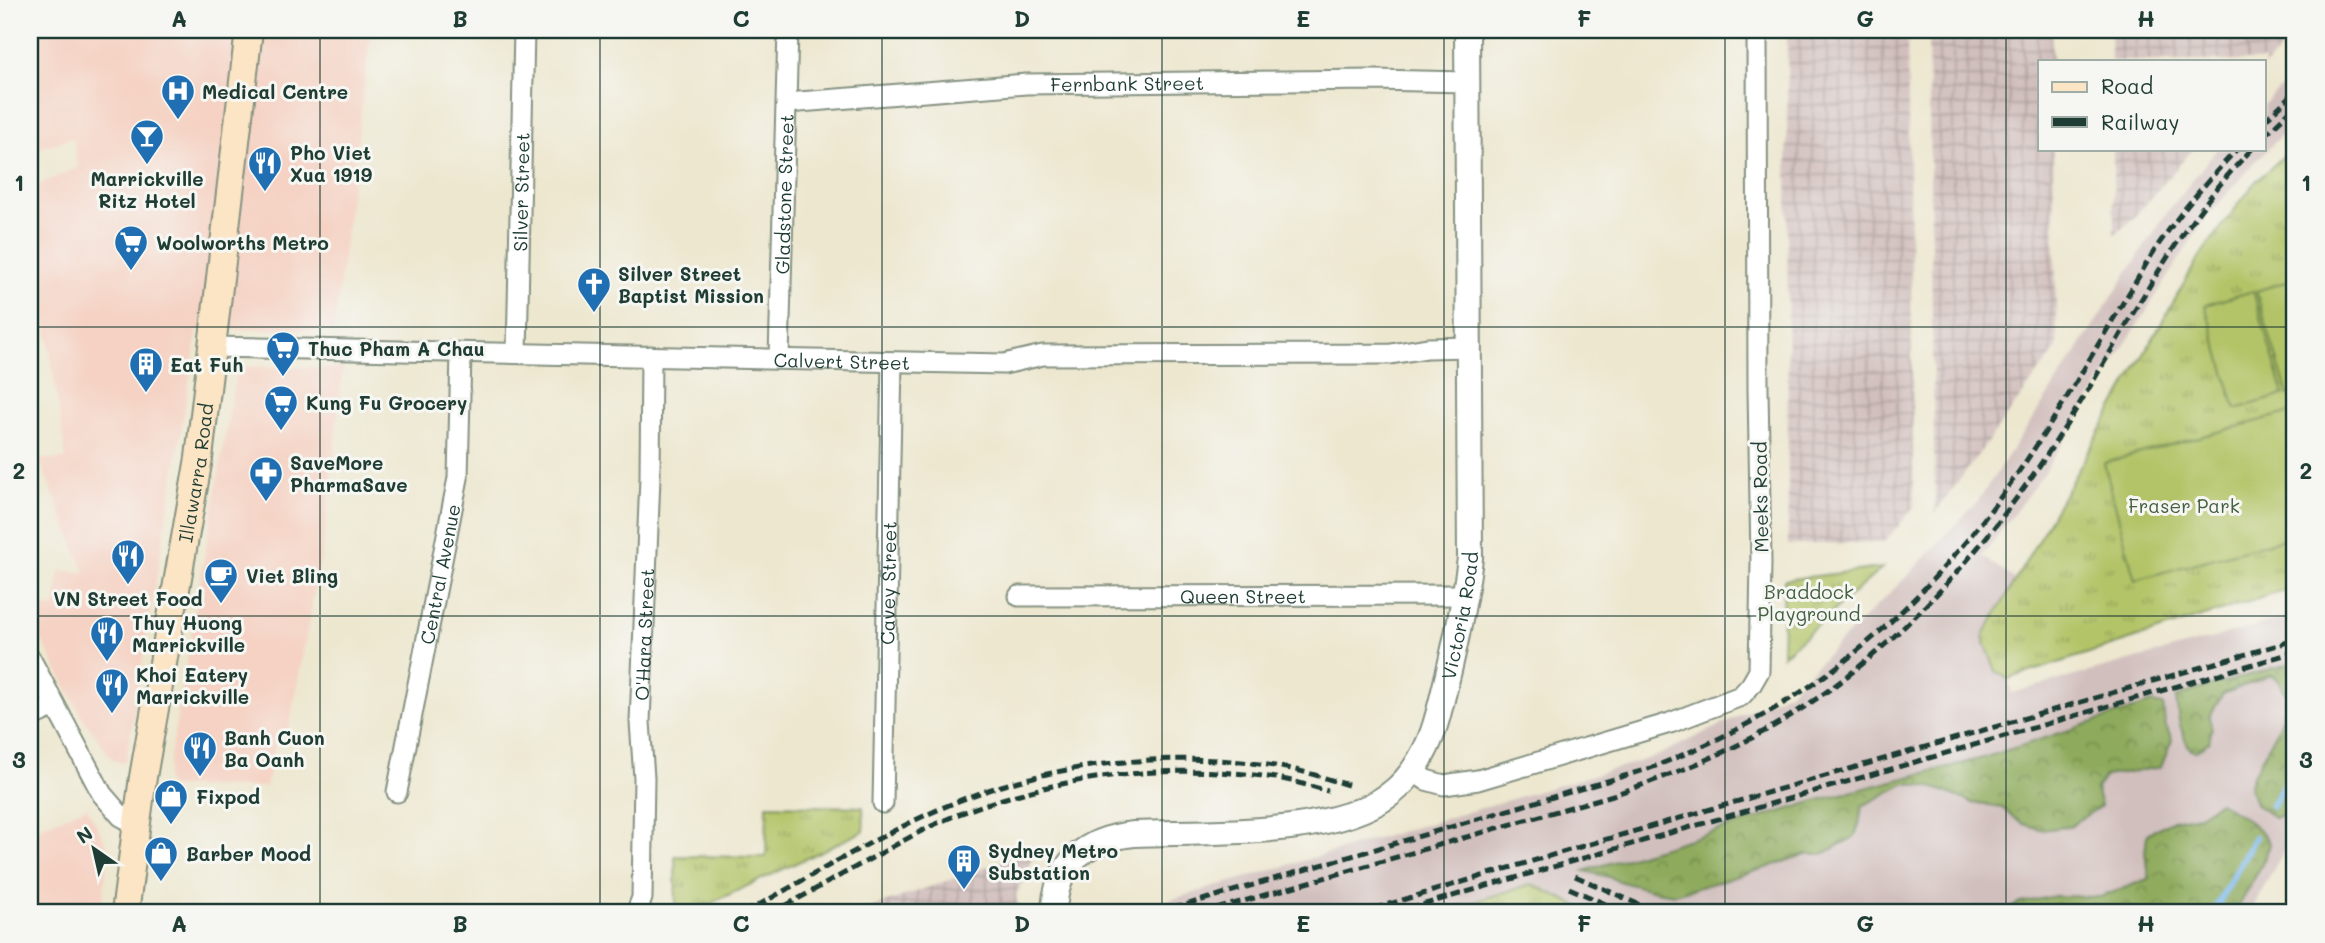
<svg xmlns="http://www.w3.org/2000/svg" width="2325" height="943" font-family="Mali,sans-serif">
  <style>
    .built { fill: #f5d2c3 }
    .industrial { fill: url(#industrial-grid) }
    .railway { fill: #d1bfbd }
    .grass { fill: url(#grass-tufts); stroke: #69804e; stroke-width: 2 }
    .forest { fill: url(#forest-crowns); stroke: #567448; stroke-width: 2 }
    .pitch { fill: #b3c468; stroke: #69804e; stroke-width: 2 }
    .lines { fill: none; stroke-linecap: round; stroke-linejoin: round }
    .stream { stroke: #7ebbf1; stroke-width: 6 }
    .minor-casing { stroke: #869282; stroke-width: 23 }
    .tertiary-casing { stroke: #869282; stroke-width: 28 }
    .secondary-casing { stroke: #869282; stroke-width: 30 }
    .minor { stroke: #fff; stroke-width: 19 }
    .tertiary { stroke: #fff; stroke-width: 24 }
    .secondary { stroke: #fce5c4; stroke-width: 26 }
    .rail { stroke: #1f3d34; stroke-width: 5; stroke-dasharray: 10 5; stroke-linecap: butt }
    .grid { fill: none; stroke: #1f3d34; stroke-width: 2; stroke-opacity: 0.55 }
    .labels { text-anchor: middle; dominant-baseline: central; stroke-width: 6; stroke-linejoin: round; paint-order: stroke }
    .street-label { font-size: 19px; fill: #1f3d34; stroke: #f6f6f2 }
    .poi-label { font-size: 19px; font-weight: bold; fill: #1f3d34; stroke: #f6f6f2; text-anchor: start }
    .park-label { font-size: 19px; fill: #445f41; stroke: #f6f6f2 }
    .neatline { fill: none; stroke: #1f3d34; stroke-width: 2.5 }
    .grid-label { font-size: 23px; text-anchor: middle; font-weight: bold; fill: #1f3d34 }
  </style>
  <defs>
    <pattern id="industrial-grid" width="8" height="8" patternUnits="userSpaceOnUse" patternTransform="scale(1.75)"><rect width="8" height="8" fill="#d1bfbd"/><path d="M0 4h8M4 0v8" fill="none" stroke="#a99c9a"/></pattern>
    <pattern id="grass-tufts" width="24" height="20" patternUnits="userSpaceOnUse" patternTransform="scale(1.75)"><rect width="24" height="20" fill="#b3c468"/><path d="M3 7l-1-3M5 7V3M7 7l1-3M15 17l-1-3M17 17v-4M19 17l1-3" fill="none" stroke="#91a056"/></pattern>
    <pattern id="forest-crowns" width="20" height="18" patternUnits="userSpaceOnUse" patternTransform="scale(1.75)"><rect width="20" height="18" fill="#8eaa5c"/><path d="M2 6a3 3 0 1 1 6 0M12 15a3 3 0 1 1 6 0" fill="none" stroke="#738c4d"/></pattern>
  </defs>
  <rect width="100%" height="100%" fill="#f6f6f2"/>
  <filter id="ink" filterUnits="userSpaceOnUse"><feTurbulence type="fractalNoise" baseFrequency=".0143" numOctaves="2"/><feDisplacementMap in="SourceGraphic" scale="14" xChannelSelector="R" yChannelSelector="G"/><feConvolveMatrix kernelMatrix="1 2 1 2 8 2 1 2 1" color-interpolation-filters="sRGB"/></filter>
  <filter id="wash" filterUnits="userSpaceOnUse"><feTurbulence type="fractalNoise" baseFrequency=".00686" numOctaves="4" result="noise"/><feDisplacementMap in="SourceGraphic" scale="28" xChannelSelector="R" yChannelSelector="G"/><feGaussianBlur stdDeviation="1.57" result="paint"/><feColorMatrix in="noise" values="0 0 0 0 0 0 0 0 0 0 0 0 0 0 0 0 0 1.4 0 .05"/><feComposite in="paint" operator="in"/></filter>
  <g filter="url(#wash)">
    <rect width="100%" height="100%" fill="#ede7cf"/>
    <!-- built -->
    <path class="built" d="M 30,30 L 371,30 L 334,331 L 198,329 L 126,761 L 122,763 L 112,759 L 81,715 L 30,617 L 30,607 L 55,607 L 60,571 L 85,572 L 39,459 L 66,459 L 30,213 L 30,188 L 78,168 L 73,138 L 30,151 Z
      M 237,366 L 343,368 L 324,540 L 288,734 L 277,736 L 266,787 L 170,787 L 166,781 Z
      M 87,807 L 109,849 L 101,913 L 30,913 L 30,831 Z"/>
    <!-- industrial -->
    <path class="industrial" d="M 1787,30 L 1907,30 L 1914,508 L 1884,542 L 1788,545 Z
      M 1928,30 L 2051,30 L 2052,61 L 2040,61 L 2040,149 L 2053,149 L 2057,348 L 1935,513 Z
      M 2110,30 L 2295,30 L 2295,34 L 2264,67 L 2264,61 L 2111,61 Z
      M 2113,149 L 2193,149 L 2132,220 L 2114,235 Z
      M 1037,849 L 1016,895 L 1020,913 L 856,913 Z"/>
    <!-- railway -->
    <path class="railway" d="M 2295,75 L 2295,122 L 2258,159 L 2204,220 L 2041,477 L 1982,556 L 2020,583 L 1996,671 L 2008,679 L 2012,693 L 2250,628 L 2295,613 L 2295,830 L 2250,913 L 1592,913 L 1532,884 L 1436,913 L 1126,913 L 1654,757 L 1789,692 L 1906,577 L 1977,502 L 2042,405 L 2165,215 L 2217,149 L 2264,149 L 2264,104 Z"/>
    <!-- grass -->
    <path class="grass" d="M 2295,146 L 2295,587 L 2008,679 L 1996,671 L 1983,637 L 2198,259 L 2256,181 Z
      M 1882,568 L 1782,656 L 1784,580 Z
      M 767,805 L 863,807 L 864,831 L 690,913 L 676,913 L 675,856 L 766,857 Z
      M 1532,884 L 1592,913 L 1436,913 Z"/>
    <!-- forest -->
    <path class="forest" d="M 2295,662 L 2295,806 L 2290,812 L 2274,818 L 2257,805 L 2249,788 L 2254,773 L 2280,725 L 2287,695 L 2278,680 L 2271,675 L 2223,694 L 2209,717 L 2212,728 L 2209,742 L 2196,751 L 2191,750 C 2180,734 2178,717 2176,698 L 2193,691 Z
      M 2152,703 L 2163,705 L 2165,724 L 2172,740 L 2161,767 L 2105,776 L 2096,789 L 2101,806 L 2070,826 L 2043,830 L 2021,823 L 2002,808 L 1973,803 L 1935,788 L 1906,783 L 1862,806 L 1859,825 L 1854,837 L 1823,854 L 1806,854 L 1766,868 L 1675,894 L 1655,891 L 1622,882 L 1609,877 L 1584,871 L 1819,800 L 1983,758 Z
      M 2219,802 C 2234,811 2264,828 2270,845 L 2261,866 L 2235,913 L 1998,913 L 2021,903 L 2055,896 L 2101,897 L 2150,878 L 2145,853 L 2147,834 L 2173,820 L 2199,815 Z"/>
    <!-- pitch -->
    <path class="pitch" d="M 2295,279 L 2295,392 L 2288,395 L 2256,291 Z
      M 2253,291 L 2284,395 L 2236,409 L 2205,305 Z
      M 2295,411 L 2295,536 L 2135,580 L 2104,463 Z"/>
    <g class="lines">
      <!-- stream -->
      <path class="stream" d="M 2272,806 L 2295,764
        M 1511,908 L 1512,913
        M 2213,913 L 2255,837"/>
    </g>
  </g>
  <g filter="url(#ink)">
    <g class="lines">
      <!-- minor casing -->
      <g class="minor-casing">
        <g id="minor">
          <path id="s1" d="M 787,103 L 1026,84 L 1374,80 L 1467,82"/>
          <path id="s2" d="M 212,347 L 1004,364 L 1043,355 L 1391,354 L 1427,348 L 1471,347"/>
          <path id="s3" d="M 517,353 L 524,30"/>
          <path id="s4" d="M 779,358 L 788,30"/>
          <path id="s5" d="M 1019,596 L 1466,595"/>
          <path d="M 30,658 L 102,794 L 121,816 L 136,824"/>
          <path d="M 30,717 L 55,706"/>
          <path d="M 1413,771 L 1426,780 L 1444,785 L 1478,780 L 1670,723 L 1741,696 L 1751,685 L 1759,671 L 1761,562 L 1758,389 L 1757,30"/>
          <path id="s6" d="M 397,792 L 458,478 L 461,353"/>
          <path id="s7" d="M 883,803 L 892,362"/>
          <path id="s8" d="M 636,913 L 642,898 L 644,778 L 640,722 L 650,478 L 651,356"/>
        </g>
      </g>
      <!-- tertiary casing -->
      <g class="tertiary-casing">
        <g id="tertiary">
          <path id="s9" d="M 1054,913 C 1055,862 1087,839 1134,834 C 1206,831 1331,838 1389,795 C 1403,785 1415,769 1423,754 C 1435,733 1440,707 1446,683 C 1456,642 1465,600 1470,558 L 1467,30"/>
        </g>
      </g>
      <!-- secondary casing -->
      <g class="secondary-casing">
        <g id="secondary">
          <path id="s10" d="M 125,913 L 143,777 L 199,458 L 249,30"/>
        </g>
      </g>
      <!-- minor -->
      <use href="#minor" class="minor"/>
      <!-- tertiary -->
      <use href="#tertiary" class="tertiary"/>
      <!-- secondary -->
      <use href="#secondary" class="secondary"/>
      <!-- rail -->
      <path class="rail" d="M 2264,121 L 2295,92
        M 2264,136 L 2295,106
        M 1575,876 L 1658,913
        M 1569,888 L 1626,913
        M 744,913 C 814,875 883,832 956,802 C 1057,761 1180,749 1286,768 C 1307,772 1328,779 1348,785
        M 772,913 C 809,893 846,872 883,852 C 908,838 933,824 959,814 C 1059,775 1176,761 1282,779 C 1298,782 1313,787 1328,791
        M 1158,913 L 1648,769 C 1713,744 1774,713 1830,672 C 1912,612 1981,530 2036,446 C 2070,395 2100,340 2132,288 C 2143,270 2153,251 2166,234 C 2187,204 2212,176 2237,149
        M 1202,913 L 1613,795 C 1672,775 1729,753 1782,721 C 1907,646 2005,526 2080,403 C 2133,316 2180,222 2252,149
        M 1359,913 L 1566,851 L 2295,640
        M 1394,913 L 2295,652"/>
    </g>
  </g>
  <!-- grid -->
  <path class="grid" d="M 320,30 L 320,913M 600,30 L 600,913M 882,30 L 882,913M 1162,30 L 1162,913M 1444,30 L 1444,913M 1725,30 L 1725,913M 2006,30 L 2006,913M 30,327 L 2295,327M 30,616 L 2295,616"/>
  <!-- icons -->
  <defs>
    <g id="hospital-pin" transform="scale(1.75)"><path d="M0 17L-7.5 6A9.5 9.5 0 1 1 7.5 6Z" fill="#1f6fb2" stroke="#f6f6f2"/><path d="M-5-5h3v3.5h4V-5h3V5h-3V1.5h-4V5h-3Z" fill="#fff"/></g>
    <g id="bar-pin" transform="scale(1.75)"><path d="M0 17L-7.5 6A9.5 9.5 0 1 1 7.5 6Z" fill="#1f6fb2" stroke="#f6f6f2"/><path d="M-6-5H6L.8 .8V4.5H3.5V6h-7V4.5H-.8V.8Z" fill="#fff"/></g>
    <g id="restaurant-pin" transform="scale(1.75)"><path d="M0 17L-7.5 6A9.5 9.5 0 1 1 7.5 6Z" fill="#1f6fb2" stroke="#f6f6f2"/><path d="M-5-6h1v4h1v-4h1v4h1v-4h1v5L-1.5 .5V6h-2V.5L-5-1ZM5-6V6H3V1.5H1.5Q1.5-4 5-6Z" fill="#fff"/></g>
    <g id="supermarket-pin" transform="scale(1.75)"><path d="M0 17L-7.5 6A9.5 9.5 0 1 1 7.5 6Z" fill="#1f6fb2" stroke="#f6f6f2"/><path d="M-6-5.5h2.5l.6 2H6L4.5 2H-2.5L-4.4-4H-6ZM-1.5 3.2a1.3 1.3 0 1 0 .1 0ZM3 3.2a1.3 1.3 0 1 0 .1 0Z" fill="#fff"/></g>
    <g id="church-pin" transform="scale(1.75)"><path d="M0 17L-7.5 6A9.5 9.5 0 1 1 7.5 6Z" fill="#1f6fb2" stroke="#f6f6f2"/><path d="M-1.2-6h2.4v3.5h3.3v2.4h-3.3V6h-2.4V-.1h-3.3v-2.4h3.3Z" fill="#fff"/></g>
    <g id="building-pin" transform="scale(1.75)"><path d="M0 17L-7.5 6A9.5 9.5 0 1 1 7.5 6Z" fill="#1f6fb2" stroke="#f6f6f2"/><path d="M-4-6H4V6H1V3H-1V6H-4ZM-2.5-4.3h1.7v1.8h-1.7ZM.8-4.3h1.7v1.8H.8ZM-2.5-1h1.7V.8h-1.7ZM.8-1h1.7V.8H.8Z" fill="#fff"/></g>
    <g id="pharmacy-pin" transform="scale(1.75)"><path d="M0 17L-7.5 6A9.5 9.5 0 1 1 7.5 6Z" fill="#1f6fb2" stroke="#f6f6f2"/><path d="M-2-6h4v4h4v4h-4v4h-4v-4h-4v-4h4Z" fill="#fff"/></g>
    <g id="cafe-pin" transform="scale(1.75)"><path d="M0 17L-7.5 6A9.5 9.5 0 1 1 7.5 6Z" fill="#1f6fb2" stroke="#f6f6f2"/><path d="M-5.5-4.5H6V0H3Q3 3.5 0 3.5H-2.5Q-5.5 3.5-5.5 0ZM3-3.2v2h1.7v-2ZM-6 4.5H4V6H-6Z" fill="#fff"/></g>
    <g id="shop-pin" transform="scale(1.75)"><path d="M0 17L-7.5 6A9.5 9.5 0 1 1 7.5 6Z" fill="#1f6fb2" stroke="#f6f6f2"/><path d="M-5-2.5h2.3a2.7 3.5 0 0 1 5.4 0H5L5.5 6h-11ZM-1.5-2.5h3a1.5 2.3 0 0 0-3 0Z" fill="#fff"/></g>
  </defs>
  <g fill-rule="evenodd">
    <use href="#hospital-pin" x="178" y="91"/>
    <use href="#bar-pin" x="147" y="136"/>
    <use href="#restaurant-pin" x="265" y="163"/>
    <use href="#supermarket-pin" x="131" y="242"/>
    <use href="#church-pin" x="594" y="284"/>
    <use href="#supermarket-pin" x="283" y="348"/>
    <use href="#building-pin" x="146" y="364"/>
    <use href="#supermarket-pin" x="281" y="402"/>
    <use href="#pharmacy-pin" x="266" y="473"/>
    <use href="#restaurant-pin" x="128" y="556"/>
    <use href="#cafe-pin" x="221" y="575"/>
    <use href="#restaurant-pin" x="107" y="633"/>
    <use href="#restaurant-pin" x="112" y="685"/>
    <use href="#restaurant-pin" x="200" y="748"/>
    <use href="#shop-pin" x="171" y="796"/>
    <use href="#shop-pin" x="161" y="853"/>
    <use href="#building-pin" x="964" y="861"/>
  </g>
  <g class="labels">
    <!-- street labels -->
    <g class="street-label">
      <text stroke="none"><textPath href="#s1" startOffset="341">Fernbank Street</textPath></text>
      <text stroke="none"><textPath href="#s3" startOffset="161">Silver Street</textPath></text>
      <text stroke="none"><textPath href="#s4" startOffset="164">Gladstone Street</textPath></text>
      <text stroke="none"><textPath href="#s2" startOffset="630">Calvert Street</textPath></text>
      <text stroke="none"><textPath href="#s10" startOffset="446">Illawarra Road</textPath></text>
      <text transform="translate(1760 497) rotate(-91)">Meeks Road</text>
      <text stroke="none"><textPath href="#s6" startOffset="222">Central Avenue</textPath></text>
      <text stroke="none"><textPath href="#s7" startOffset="220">Cavey Street</textPath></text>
      <text stroke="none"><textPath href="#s5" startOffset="224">Queen Street</textPath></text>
      <text stroke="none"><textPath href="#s9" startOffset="584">Victoria Road</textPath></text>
      <text stroke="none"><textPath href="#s8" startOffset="280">O'Hara Street</textPath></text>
    </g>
    <!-- poi labels -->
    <g class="poi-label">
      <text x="202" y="91">Medical Centre</text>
      <text x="290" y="152">Pho Viet<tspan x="290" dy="22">Xua 1919</tspan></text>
      <text x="147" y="178" text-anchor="middle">Marrickville<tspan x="147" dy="22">Ritz Hotel</tspan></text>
      <text x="156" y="242">Woolworths Metro</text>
      <text x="618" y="273">Silver Street<tspan x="618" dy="22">Baptist Mission</tspan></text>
      <text x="308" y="348">Thuc Pham A Chau</text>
      <text x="170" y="364">Eat Fuh</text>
      <text x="306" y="402">Kung Fu Grocery</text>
      <text x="290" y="462">SaveMore<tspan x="290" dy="22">PharmaSave</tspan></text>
      <text x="246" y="575">Viet Bling</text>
      <text x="128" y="598" text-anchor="middle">VN Street Food</text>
      <text x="132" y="622">Thuy Huong<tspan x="132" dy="22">Marrickville</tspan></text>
      <text x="136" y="674">Khoi Eatery<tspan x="136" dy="22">Marrickville</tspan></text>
      <text x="224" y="737">Banh Cuon<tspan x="224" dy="22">Ba Oanh</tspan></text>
      <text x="196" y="796">Fixpod</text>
      <text x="988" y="850">Sydney Metro<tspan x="988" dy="22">Substation</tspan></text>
      <text x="186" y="853">Barber Mood</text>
    </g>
    <!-- park labels -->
    <g class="park-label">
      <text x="2184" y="505">Fraser Park</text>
      <text x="1809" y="591">Braddock<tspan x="1809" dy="22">Playground</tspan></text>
    </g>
  </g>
  <!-- margin -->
  <rect width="2325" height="943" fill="none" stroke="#f6f6f2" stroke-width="77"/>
  <!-- legend -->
  <rect x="2038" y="60" width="228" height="91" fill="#f6f6f2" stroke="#a0aca6" stroke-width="2"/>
  <rect x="2052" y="82" width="35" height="10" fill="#fce5c4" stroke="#a0aca6" stroke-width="2"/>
  <text x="2101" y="94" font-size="21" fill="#1f3d34">Road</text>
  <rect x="2052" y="117" width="35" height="10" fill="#1f3d34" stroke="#a0aca6" stroke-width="2"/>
  <text x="2101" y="130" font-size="21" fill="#1f3d34">Railway</text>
  <!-- north arrow -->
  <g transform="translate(94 849) rotate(326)" stroke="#f6f6f2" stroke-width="5" paint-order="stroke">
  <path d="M0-5L12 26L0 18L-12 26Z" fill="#1f3d34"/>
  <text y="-10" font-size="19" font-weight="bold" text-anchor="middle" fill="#1f3d34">N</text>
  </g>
  <rect x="38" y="38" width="2248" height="866" class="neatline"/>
  <g class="grid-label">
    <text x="179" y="27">A</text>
    <text x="460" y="27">B</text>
    <text x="741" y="27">C</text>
    <text x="1022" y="27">D</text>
    <text x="1303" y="27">E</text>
    <text x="1584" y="27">F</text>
    <text x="1865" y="27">G</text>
    <text x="2146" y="27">H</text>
    <text x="19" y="191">1</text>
    <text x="2306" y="191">1</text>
    <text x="19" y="479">2</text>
    <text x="2306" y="479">2</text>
    <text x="19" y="768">3</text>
    <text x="2306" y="768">3</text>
    <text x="179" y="932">A</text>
    <text x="460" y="932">B</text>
    <text x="741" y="932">C</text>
    <text x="1022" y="932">D</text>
    <text x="1303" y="932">E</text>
    <text x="1584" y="932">F</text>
    <text x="1865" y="932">G</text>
    <text x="2146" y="932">H</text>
  </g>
</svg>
